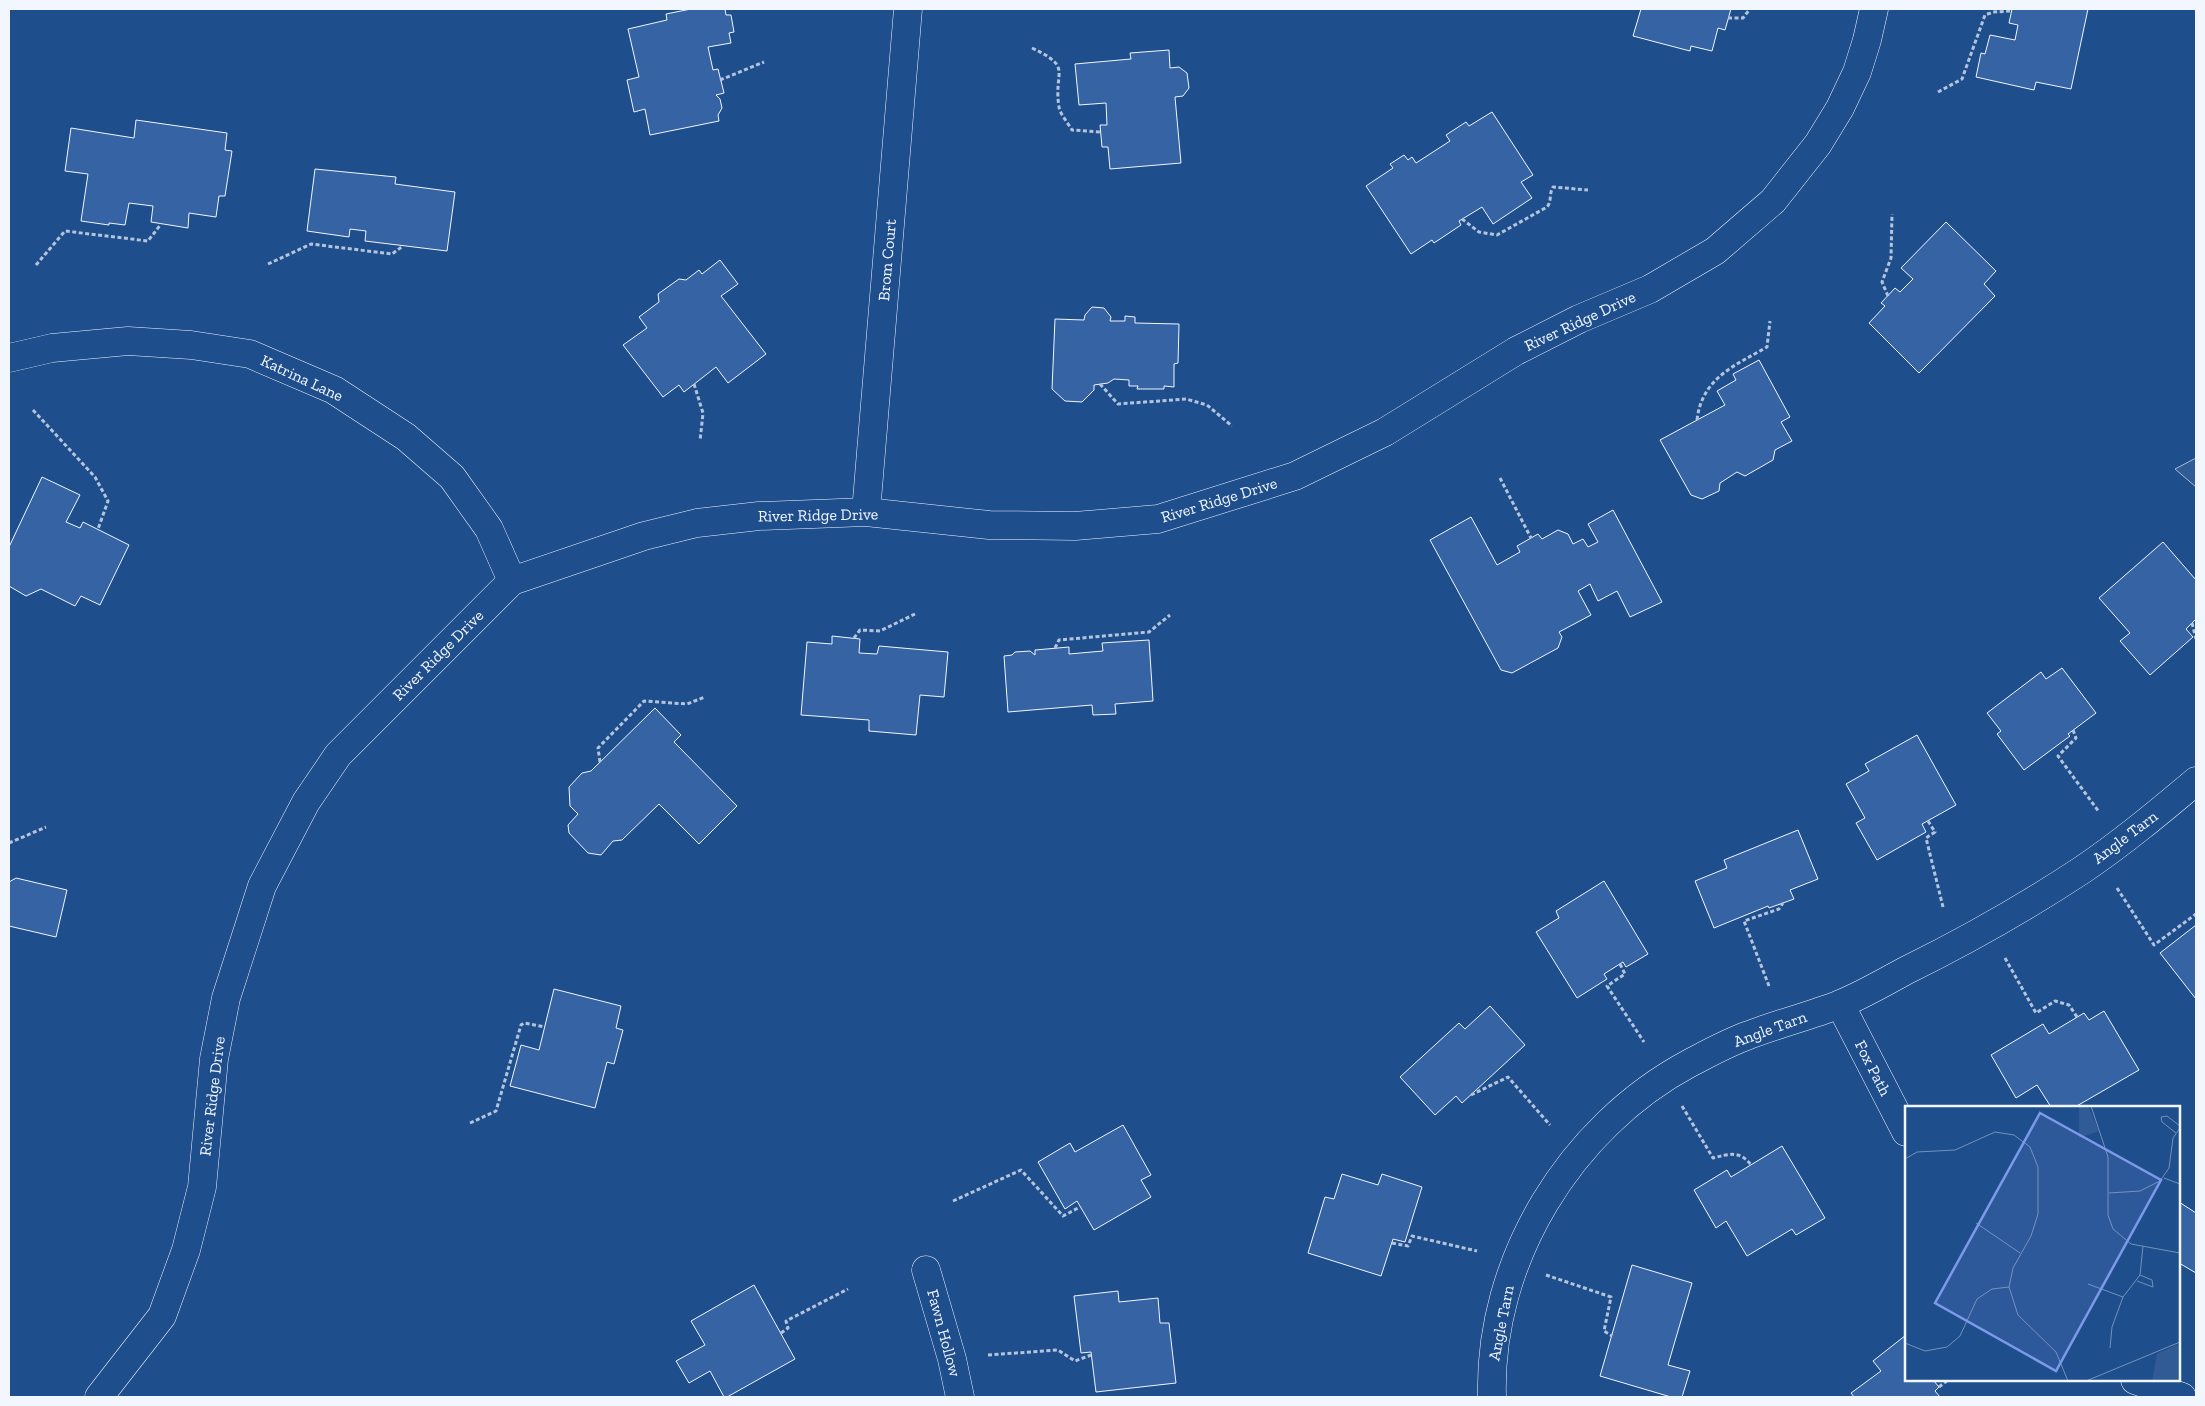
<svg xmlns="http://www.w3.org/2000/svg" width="2205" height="1406" font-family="'Zilla Slab',serif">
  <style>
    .built { fill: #305b95; stroke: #a8bbd7 }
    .building { fill: #3563a3; stroke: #f2f6ff }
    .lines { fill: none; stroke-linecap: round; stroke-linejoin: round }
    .street-casing { stroke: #f2f6ff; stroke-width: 29 }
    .path { stroke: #b3c4dc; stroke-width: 3; stroke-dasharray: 4 2.5; stroke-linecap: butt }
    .street { stroke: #1f4e8c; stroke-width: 28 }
    .labels { text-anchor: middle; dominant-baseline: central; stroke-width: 4; stroke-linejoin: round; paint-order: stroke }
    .street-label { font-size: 16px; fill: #f2f6ff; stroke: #1f4e8c }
    .inset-road { fill: none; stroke: #7391ba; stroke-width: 1 }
    .view { fill: #7d9aea; fill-opacity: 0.15; stroke: #7d9aea; stroke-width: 2.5 }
    .inset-edge { fill: none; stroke: #f2f6ff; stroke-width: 2.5 }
  </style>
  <rect width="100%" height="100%" fill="#1f4e8c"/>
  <!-- built -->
  <path class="built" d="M 2196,458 L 2196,487 L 2175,469 Z"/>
  <!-- building -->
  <path class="building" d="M 691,9 L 725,9 L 726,15 L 731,15 L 734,32 L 729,33 L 731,43 L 708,47 L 713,70 L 718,69 L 724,93 L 716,95 L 720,99 L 722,108 L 718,115 L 719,121 L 650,135 L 645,109 L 634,112 L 627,80 L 639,77 L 628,29 L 667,20 L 666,14 Z
    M 1641,9 L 1731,9 L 1725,30 L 1718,28 L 1712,51 L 1691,46 L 1690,51 L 1633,36 Z
    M 2012,9 L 2088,9 L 2071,89 L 2036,82 L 2034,90 L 1976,77 L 1981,53 L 1985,54 L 1990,35 L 2015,40 L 2018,25 L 2009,23 Z
    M 1169,50 L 1170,68 L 1179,67 L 1187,73 L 1189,88 L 1183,96 L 1175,97 L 1181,163 L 1110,169 L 1108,147 L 1102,147 L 1100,125 L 1107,125 L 1106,103 L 1079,105 L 1075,64 L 1131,59 L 1130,53 Z
    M 1492,112 L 1533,175 L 1521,182 L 1532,198 L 1493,224 L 1482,207 L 1459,221 L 1461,225 L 1434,243 L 1432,240 L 1411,254 L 1366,186 L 1393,168 L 1390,164 L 1404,155 L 1408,160 L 1412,157 L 1416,163 L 1450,141 L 1446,135 L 1466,122 L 1469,126 Z
    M 136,120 L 227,133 L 225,150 L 232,151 L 225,196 L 219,196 L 216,217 L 189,213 L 188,228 L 151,222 L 153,206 L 129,203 L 125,225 L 109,223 L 109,225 L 81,221 L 88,174 L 65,171 L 71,128 L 134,138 Z
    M 315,169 L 396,177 L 395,184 L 455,192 L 447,251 L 365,241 L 366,231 L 350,229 L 349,237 L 307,231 Z
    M 1946,222 L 1996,271 L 1984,284 L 1995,296 L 1919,373 L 1869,323 L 1885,306 L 1881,303 L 1895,288 L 1900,292 L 1913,279 L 1901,268 Z
    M 720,260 L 738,284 L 721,296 L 766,354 L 728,383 L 716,367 L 684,392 L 679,385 L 663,397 L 623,345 L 647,328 L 639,317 L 659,302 L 658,294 L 679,279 L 686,280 L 699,270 L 702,274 Z
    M 1092,307 L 1104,308 L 1111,317 L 1110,321 L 1125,321 L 1125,316 L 1135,317 L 1135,323 L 1179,324 L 1178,363 L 1174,364 L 1174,387 L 1164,386 L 1164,389 L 1137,389 L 1138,386 L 1129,386 L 1129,380 L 1114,379 L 1108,383 L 1094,385 L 1094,390 L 1082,402 L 1065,401 L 1052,389 L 1055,319 L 1084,320 L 1085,315 Z
    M 1759,360 L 1790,417 L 1781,422 L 1792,441 L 1775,450 L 1773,460 L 1745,476 L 1737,472 L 1720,483 L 1719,491 L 1702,499 L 1691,495 L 1660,440 L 1725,405 L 1717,391 L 1736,380 L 1733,374 Z
    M 42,477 L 80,495 L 66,522 L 80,528 L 83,522 L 129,545 L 100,605 L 81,596 L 75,606 L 41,589 L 26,596 L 9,586 L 9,547 Z
    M 1613,510 L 1662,602 L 1630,617 L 1617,591 L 1598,601 L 1590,584 L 1578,591 L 1591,615 L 1559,632 L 1562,637 L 1558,648 L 1512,673 L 1501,670 L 1430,540 L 1471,517 L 1497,565 L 1520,552 L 1517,546 L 1538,534 L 1542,539 L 1558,530 L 1568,534 L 1573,544 L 1583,539 L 1588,547 L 1598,542 L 1588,524 Z
    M 2163,542 L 2196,580 L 2196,619 L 2186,629 L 2193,637 L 2150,675 L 2120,641 L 2130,633 L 2099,598 Z
    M 832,636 L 860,639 L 859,653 L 877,654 L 879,646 L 948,652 L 944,697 L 920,695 L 916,735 L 869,731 L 869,720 L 801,715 L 807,642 L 832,644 Z
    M 1149,640 L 1153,701 L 1115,704 L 1116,714 L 1093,715 L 1092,705 L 1008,712 L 1004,656 L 1012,655 L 1015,652 L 1030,651 L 1035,655 L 1035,650 L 1069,647 L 1069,654 L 1103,651 L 1102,643 Z
    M 2062,668 L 2096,713 L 2068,734 L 2070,736 L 2024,770 L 1997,734 L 2001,731 L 1987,713 L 2041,672 L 2046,679 Z
    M 655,708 L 681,735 L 674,742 L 737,806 L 699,844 L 659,804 L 622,840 L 613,841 L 601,855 L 588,853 L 569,833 L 568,825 L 578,814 L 570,806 L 569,787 L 582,773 L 591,771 Z
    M 1917,735 L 1956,805 L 1922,824 L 1926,832 L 1877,860 L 1856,823 L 1865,818 L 1846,784 L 1869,771 L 1865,764 Z
    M 1798,830 L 1818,879 L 1790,890 L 1794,899 L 1769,908 L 1768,906 L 1714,928 L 1695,881 L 1727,868 L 1724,860 Z
    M 16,878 L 67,890 L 56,937 L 9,926 L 9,882 Z
    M 1604,881 L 1648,954 L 1626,967 L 1623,962 L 1604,974 L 1607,979 L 1577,998 L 1536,932 L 1559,918 L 1556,911 Z
    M 2196,925 L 2196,999 L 2160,953 Z
    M 554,989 L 621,1006 L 616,1028 L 623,1030 L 614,1064 L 607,1062 L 595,1108 L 510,1086 L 521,1045 L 539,1050 Z
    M 1490,1006 L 1525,1045 L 1462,1103 L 1456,1096 L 1435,1115 L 1400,1077 L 1459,1023 L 1465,1029 Z
    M 2104,1011 L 2139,1070 L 2075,1107 L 2051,1107 L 2037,1085 L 2016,1098 L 1991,1055 L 2043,1024 L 2049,1034 L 2084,1013 L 2089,1020 Z
    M 1123,1125 L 1151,1175 L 1141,1180 L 1151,1197 L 1094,1230 L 1077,1201 L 1065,1209 L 1038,1162 L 1070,1143 L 1075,1152 Z
    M 1782,1146 L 1825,1218 L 1796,1235 L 1792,1229 L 1747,1256 L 1726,1221 L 1716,1228 L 1694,1190 L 1727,1170 L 1731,1177 Z
    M 1342,1174 L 1378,1185 L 1382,1174 L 1422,1187 L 1405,1242 L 1393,1239 L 1381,1276 L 1308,1253 L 1325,1197 L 1334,1199 Z
    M 2179,1202 L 2196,1213 L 2196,1273 L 2179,1263 Z
    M 1632,1265 L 1692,1283 L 1668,1365 L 1690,1371 L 1682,1397 L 1671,1397 L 1600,1376 Z
    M 754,1285 L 795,1359 L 727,1397 L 724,1397 L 710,1371 L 689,1383 L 676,1361 L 705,1345 L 691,1321 Z
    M 1118,1291 L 1119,1302 L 1158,1298 L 1160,1323 L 1169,1323 L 1176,1383 L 1096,1392 L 1091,1352 L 1081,1353 L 1074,1296 Z
    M 1906,1335 L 1906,1380 L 1933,1380 L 1939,1387 L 1935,1391 L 1940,1397 L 1854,1397 L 1851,1393 L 1881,1371 L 1873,1361 Z"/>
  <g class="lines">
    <!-- street casing -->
    <g class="street-casing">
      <path id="street" d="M 9,358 L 52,348 L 128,341 L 191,345 L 250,354 L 334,390 L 406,437 L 452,477 L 489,529 L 512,581
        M 866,512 L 908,9
        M 1840,1004 L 1906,1132
        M 926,1270 L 952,1359 L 960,1397
        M 2135,1380 L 2182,1397
        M 99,1397 L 162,1316 L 186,1250 L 202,1187 L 214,1059 L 226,998 L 262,886 L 306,802 L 338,755 L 512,581 L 644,536 L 697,523 L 759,516 L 866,512 L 989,525 L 1075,526 L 1158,519 L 1295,476 L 1385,432 L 1516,351 L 1579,319 L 1650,289 L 1715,251 L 1773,201 L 1818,144 L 1840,108 L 1857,72 L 1867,40 L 1874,9
        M 1492,1397 C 1488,1261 1570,1127 1690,1063 C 1709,1053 1729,1042 1749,1035 C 1778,1024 1809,1016 1838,1005 C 1861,996 1883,983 1905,971 C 1966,941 2026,907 2082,870 C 2122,843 2159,812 2196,781"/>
    </g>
    <!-- path -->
    <path class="path" d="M 1728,18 L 1743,18 L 1750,9
      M 1032,48 C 1074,68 1053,70 1059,107 C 1060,114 1068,123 1072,130 L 1100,132
      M 720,80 L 764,62
      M 1938,92 L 1962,79 L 1985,15 L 1993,12 L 2012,11
      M 1462,219 L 1479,232 L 1497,235 L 1547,207 C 1552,201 1549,193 1553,187 L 1588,190
      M 268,264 L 311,244 L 392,254 L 403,246
      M 36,265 L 65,231 L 148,241 L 161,224
      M 1888,296 L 1882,282 L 1891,258 L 1892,214
      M 694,384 L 703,413 L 700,441
      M 1100,384 L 1118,404 L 1186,399 L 1207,405 L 1232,426
      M 33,410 L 95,477 L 108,501 L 98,529
      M 1697,420 C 1702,378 1734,366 1767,347 L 1770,321
      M 1500,478 L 1531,538
      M 2192,623 L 2196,639
      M 854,638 L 860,630 L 880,631 L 915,614
      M 1055,648 L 1059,640 L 1149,632 L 1170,615
      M 2073,730 L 2076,738 L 2058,756 L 2099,812
      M 600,762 L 598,748 L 644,701 L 687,704 L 705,697
      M 1928,821 L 1935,832 L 1926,838 L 1943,907
      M 9,843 L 46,827
      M 2117,888 L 2154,945 L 2196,914
      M 2005,958 L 2036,1013 L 2055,1001 L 2069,1005 L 2077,1017
      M 1620,964 L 1625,974 L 1607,986 L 1644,1042
      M 1769,986 L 1744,921 L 1779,909 L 1783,903
      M 1471,1095 L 1508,1077 L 1550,1125
      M 1682,1106 L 1713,1158 C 1729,1154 1740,1150 1751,1165
      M 470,1123 L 496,1111 L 521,1025 L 524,1023 L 545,1027
      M 953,1201 L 1021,1170 L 1063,1216 L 1080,1207
      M 1392,1243 L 1408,1246 L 1412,1236 L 1477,1251
      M 1546,1275 L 1611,1297 L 1604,1331 L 1612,1336
      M 1906,1322 L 1906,1323
      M 781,1333 L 788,1328 L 786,1321 L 848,1289
      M 988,1355 L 1058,1350 L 1075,1361 L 1091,1355
      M 1939,1387 L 1948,1380"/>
    <!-- street -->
    <use href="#street" class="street"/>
  </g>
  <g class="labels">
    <!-- street labels -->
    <g class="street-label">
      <text transform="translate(887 260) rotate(-85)">Brom Court</text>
      <text transform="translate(1580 321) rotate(-25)">River Ridge Drive</text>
      <text transform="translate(302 378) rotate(25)">Katrina Lane</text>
      <text transform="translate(1219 500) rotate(-17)">River Ridge Drive</text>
      <text transform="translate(818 515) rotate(-1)">River Ridge Drive</text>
      <text transform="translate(438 655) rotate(-45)">River Ridge Drive</text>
      <text transform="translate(2125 837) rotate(-37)">Angle Tarn</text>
      <text transform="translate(1770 1029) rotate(-20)">Angle Tarn</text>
      <text transform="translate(1873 1068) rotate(63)">Fox Path</text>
      <text transform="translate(212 1096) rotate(-83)">River Ridge Drive</text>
      <text transform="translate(1501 1323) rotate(-79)">Angle Tarn</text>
      <text transform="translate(944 1333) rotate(75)">Fawn Hollow</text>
    </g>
  </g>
  <!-- overview -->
  <g transform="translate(1905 1106)">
    <rect width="275" height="275" fill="#1f4e8c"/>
    <path d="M 174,0 L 183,0 L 194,25 L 174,32 ZM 275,237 L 275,275 L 247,275 L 252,248 Z" fill="#305b95"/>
    <path class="inset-road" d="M 186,0 L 203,51 L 203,109 L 208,123 L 226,138 L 275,147M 271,27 L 257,16 L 256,11 L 262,10 L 275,20M 0,53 L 12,46 L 50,44 L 90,26 L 109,29 L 125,41 L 133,61 L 133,108 L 126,130 L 108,162 L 104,181 L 113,209 L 151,246 L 163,275M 259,72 L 275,78M 204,87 L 235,85 L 255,75 L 264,62 L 268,32 L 275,22M 71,117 L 115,147M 232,175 L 248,181 L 247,174 L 235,169M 183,178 L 218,191M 0,237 L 20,245 L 42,241 L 55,230 L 72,193 L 87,183 L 104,181M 205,242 L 207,221 L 218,191 L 235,169 L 238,140M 181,275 L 275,236"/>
    <path class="view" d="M 135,7 L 256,74 L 151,265 L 30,197 Z"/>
    <rect width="275" height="275" class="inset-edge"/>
  </g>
  <!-- border -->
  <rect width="2205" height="1406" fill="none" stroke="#f2f6ff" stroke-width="20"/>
</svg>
